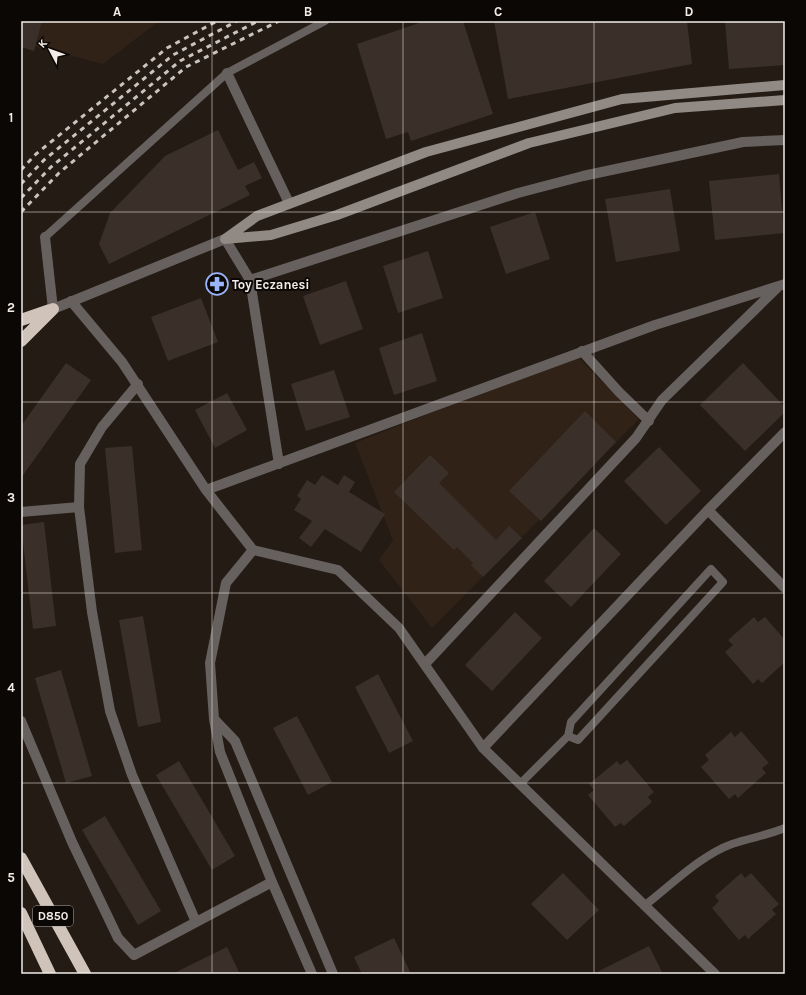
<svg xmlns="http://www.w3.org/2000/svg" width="806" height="995" font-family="Karla,sans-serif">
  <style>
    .built { fill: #312217 }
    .building { fill: #3a3029 }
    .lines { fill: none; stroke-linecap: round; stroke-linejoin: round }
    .lane { stroke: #66615e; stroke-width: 8 }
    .street { stroke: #66615e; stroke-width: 10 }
    .secondary { stroke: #918983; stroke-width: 10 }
    .highway { stroke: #d0c3b9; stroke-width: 12 }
    .rail { stroke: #cac3be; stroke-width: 3; stroke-dasharray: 5 5; stroke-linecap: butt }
    .grid { fill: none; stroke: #f2ebe7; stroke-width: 1; stroke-opacity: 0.55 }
    .labels { text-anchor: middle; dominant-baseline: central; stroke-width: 4; stroke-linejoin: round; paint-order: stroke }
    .shield { fill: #0a0704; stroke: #aca7a3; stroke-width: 1 }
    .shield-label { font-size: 12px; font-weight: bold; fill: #f2ebe7 }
    .poi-label { font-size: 13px; font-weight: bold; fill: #f2ebe7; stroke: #0a0704; text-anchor: start }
    .neatline { fill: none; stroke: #f2ebe7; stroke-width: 1.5 }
    .grid-label { font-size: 13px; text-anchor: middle; font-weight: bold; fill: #f2ebe7 }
  </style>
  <rect width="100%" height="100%" fill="#241b14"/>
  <!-- built -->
  <path class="built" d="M 21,21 L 159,21 L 103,64 L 21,43 Z
    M 576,355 L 639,419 L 432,628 L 379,560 L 393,540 L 355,443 Z"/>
  <!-- building -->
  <path class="building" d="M 21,21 L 42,21 L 34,51 L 21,47 Z
    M 425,21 L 463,21 L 493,114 L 411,141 L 408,132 L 386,139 L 357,44 Z
    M 494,21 L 687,21 L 692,64 L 508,99 Z
    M 725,21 L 785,21 L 785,65 L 729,69 Z
    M 218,130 L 238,170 L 254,162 L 262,178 L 245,186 L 250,195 L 109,264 L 99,244 L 110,213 L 165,156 Z
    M 779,174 L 784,233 L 715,240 L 709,181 Z
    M 670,189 L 680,251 L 616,262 L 605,199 Z
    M 535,212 L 550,259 L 506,274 L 490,227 Z
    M 428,251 L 443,298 L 398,313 L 383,266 Z
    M 346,281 L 363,329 L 320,345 L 303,296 Z
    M 201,298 L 218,342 L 168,361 L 151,317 Z
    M 422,333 L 437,381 L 394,395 L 379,348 Z
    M 66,363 L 91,380 L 21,478 L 21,426 Z
    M 743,363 L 785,407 L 785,412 L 745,451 L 700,405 Z
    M 334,370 L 350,417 L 306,431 L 291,384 Z
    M 227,393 L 247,430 L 215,448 L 195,410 Z
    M 585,411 L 616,442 L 541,521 L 509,491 Z
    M 132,446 L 142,550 L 115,553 L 105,448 Z
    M 659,447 L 701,491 L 666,525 L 624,481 Z
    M 430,455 L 449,473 L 439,483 L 496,540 L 509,526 L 522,538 L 483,577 L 471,565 L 473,563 L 457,547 L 454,550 L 394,492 Z
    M 322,475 L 338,485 L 344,475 L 355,482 L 349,492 L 385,514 L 361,552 L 325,529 L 311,547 L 299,538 L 312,521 L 294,510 L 301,499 L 297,496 L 307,480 L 315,485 Z
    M 44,522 L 56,626 L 33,629 L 21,525 Z
    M 594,528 L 621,554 L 571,607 L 544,581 Z
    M 515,612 L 542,638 L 492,691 L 465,665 Z
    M 143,616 L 161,722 L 138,727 L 119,620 Z
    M 754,617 L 758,622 L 765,617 L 785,640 L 785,662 L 762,683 L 758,679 L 753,684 L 725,652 L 733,645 L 728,640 Z
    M 61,670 L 92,776 L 66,783 L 35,678 Z
    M 378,674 L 413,741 L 389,753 L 355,687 Z
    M 297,716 L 332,782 L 308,795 L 273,728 Z
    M 741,731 L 769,763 L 762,768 L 766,773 L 738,798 L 735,794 L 729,799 L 701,767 L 709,760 L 705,755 L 731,732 L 735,737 Z
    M 627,760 L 654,792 L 648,797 L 652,802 L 624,826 L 621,823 L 615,827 L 588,795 L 594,790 L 589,784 L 617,761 L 620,765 Z
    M 179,761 L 235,856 L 212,870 L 156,775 Z
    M 105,816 L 161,911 L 138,925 L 82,830 Z
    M 563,873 L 599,910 L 567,940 L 531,904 Z
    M 741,873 L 745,878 L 751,873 L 779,904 L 772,910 L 776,914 L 748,939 L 745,935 L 739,940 L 712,908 L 719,901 L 715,896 Z
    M 394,938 L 411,974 L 362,974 L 354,957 Z
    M 649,946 L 663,974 L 593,974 Z
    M 227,947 L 240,974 L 172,974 Z"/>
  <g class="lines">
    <!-- lane -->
    <path class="lane" d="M 45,237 L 227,73 L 325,21
      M 520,784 L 568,736 L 571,722 L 711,569 L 723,582 L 578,740 L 568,736
      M 644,906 C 670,886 701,855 732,844 C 750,838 768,835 785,828"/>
    <!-- street -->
    <path class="street" d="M 227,73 L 289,203
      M 45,237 L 53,309 L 225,239 L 250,280 L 279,464
      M 250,280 L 518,193 L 583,176 L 743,142 L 785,140
      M 71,301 L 122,362 L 206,490 L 253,550 L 338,570 L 399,628 L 483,748 L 715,974
      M 582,351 L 619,392 L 649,421
      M 138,384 L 102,427 L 80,464 L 79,507 L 92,612 L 110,711 L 132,775 L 196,922
      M 206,490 L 655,325 L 785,284
      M 708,510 L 785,588
      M 21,512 L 79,507
      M 253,550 L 226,583 L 210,663 L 214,719 L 220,752 L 272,882 L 312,974
      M 425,664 L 636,438 L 662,400 L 777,288
      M 214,719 L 235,741 L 333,974
      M 21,721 L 72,842 L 118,938 L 134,955 L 272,882
      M 483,748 L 708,510 L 785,432"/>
    <!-- secondary -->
    <path class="secondary" d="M 225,239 L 257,216 L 426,152 L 622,99 L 785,85
      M 225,239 L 271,235 L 337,215 L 529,143 L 675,108 L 785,100"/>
    <!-- highway -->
    <path class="highway" d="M 21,320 L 50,310
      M 21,341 L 53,309
      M 21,858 L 85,974
      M 21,913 L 50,974"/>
    <!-- rail -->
    <path class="rail" d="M 21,170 L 36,154 L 167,48 L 217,21
      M 21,184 L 44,160 L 173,55 L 237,21
      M 21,198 L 51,167 L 180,61 L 258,21
      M 21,212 L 59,173 L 186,67 L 279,21"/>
  </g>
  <!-- grid -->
  <path class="grid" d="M 212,21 L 212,974M 403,21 L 403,974M 594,21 L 594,974M 21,212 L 785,212M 21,402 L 785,402M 21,593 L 785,593M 21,783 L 785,783"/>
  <!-- icons -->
  <defs>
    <g id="pharmacy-ring" transform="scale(1.15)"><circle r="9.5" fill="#0a0704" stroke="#9bb5fd" stroke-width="1.5"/><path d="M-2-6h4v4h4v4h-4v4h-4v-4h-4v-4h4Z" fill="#9bb5fd"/></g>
  </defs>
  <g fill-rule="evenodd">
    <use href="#pharmacy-ring" x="217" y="284"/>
  </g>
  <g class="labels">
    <!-- shield labels -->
    <rect class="shield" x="33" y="906" width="40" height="20" rx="3"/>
    <g class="shield-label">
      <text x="53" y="916">D850</text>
    </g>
    <!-- poi labels -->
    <g class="poi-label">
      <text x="232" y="284">Toy Eczanesi</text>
    </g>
  </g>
  <!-- border -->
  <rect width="806" height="995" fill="none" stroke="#0a0704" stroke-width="44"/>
  <!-- north arrow -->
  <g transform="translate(50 50) rotate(311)" stroke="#0a0704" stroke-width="3" paint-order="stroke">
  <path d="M0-3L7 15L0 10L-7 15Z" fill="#f2ebe7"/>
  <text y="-6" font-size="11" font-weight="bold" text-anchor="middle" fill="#f2ebe7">K</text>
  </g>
  <rect x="22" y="22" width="762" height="951" class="neatline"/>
  <g class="grid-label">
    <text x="117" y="16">A</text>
    <text x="308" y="16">B</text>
    <text x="498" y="16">C</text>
    <text x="689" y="16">D</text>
    <text x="11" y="122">1</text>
    <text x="11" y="312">2</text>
    <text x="11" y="502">3</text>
    <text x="11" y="692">4</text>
    <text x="11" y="882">5</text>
  </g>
</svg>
